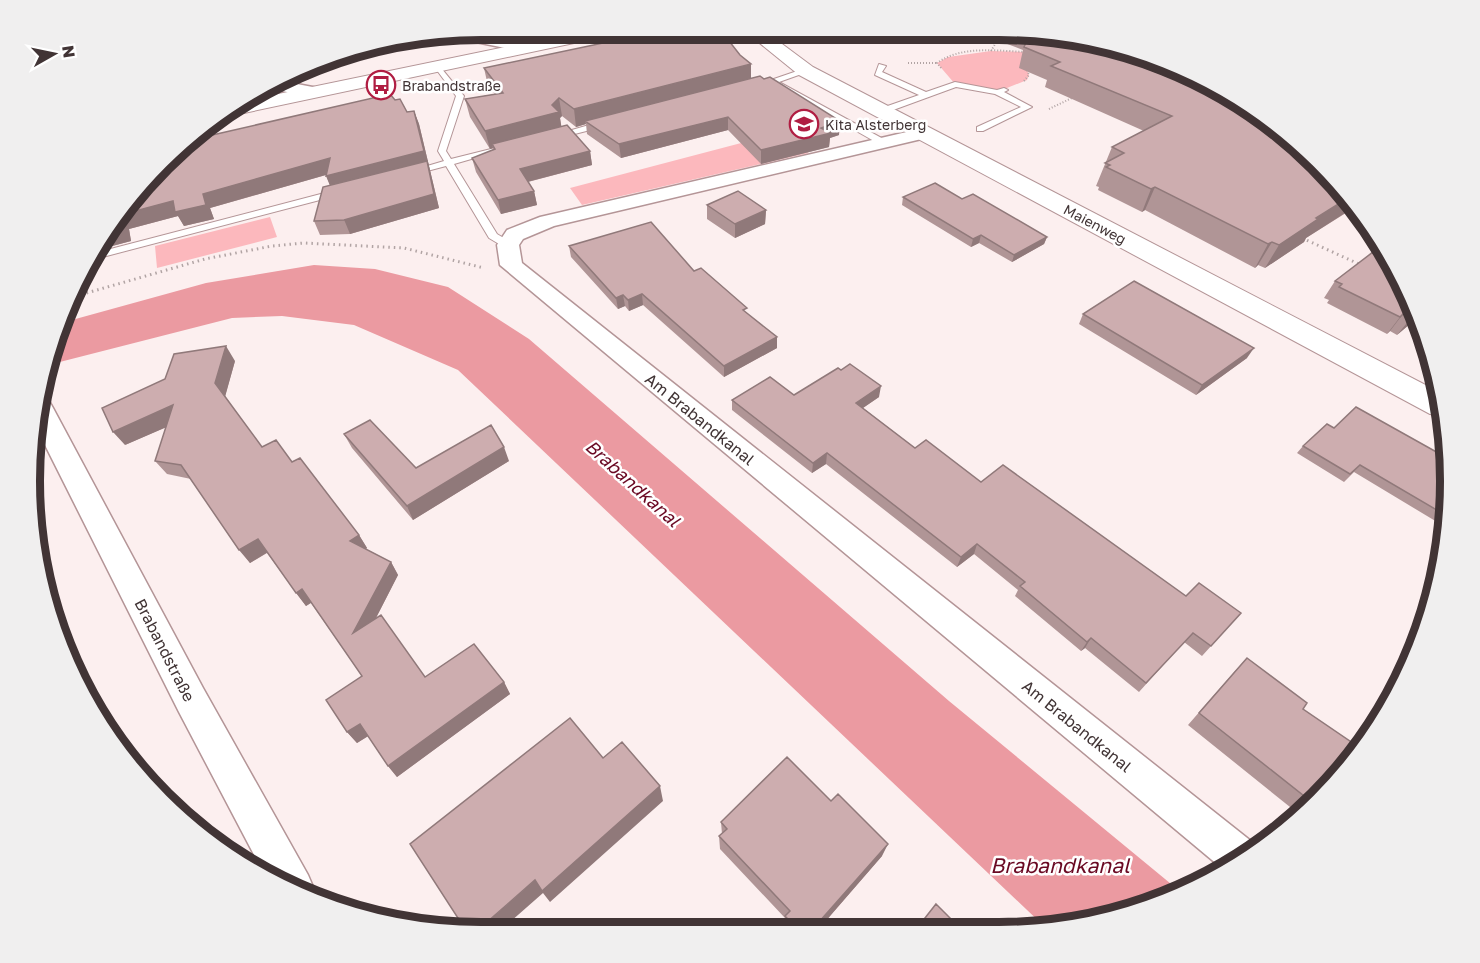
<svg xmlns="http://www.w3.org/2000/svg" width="1480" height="963" font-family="'Golos Text',sans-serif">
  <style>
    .green { fill: #fcb8bd }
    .water { fill: #eb9aa1 }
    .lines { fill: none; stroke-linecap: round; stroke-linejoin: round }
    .lane-casing { stroke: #b49597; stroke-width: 2 }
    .street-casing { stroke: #b49597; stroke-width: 3 }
    .secondary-casing { stroke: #b49597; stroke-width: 2 }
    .path-far1 { stroke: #b1a4a4; stroke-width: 2; stroke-dasharray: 1 2; stroke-linecap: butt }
    .path { stroke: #b1a4a4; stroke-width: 3; stroke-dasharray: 1.5 4; stroke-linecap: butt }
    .lane { fill: #fff; fill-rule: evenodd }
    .street { fill: #fff; fill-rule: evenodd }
    .secondary { fill: #fff; fill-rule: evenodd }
    .wall { fill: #b09596 }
    .shaded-wall { fill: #90797a }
    .building { fill: #cdadaf; stroke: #90797a; stroke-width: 1.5 }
    .labels { text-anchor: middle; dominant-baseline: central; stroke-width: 5; stroke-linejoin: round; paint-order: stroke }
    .far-poi-label { font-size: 14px; fill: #413435; stroke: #fff; text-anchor: start }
    .far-street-label { font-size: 14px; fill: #413435; stroke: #fff }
    .street-label { font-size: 16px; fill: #413435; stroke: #fff }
    .water-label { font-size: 18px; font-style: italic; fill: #6a0923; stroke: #fff }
    .near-water-label { font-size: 21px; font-style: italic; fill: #6a0923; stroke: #fff }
    .rim { fill: none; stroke: #413435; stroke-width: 8 }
  </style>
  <rect width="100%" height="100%" fill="#fcefef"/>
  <!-- green -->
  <path class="green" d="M 991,51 L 1027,52 L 1026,67 L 1029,75 L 1027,80 L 997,92 L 955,84 L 937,63 L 948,57 Z
    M 779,133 L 809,153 L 582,205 L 570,188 Z
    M 270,217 L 277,237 L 157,268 L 155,246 Z"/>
  <!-- water -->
  <path class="water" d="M 314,265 L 375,269 L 448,287 L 529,339 L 949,701 L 1182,893 L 1115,918 L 1047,929 L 458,370 L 354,325 L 282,316 L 232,318 L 48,365 L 54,336 L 61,323 L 206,283 Z"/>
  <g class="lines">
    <!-- lane casing -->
    <g class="lane-casing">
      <path id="lane" d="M 437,63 L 464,96 L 446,151 L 451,159 L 495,148 L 499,151 L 454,164 L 497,234 L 512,243 L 512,247 L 504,247 L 489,238 L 446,166 L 412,175 L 407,172 L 444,161 L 438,151 L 456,96 L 433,65 Z
        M 879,64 L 886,66 L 882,72 L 926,92 L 955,82 L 997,90 L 1004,88 L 1008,90 L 1004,92 L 1032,107 L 983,131 L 977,131 L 977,127 L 1021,107 L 995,94 L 956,87 L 885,113 L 879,113 L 879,109 L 919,95 L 875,75 Z
        M 803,69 L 810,71 L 779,82 L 887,141 L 887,145 L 881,145 L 768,81 Z
        M 603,121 L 607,124 L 606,126 L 555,139 L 551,136 Z
        M 336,190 L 339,191 L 339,195 L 95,259 L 99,252 Z"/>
    </g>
    <!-- street casing -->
    <g class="street-casing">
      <path id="street" d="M 471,32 L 525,42 L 533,47 L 525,52 L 466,40 L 463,37 L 466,34 Z
        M 281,81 L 318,88 L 321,92 L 312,97 L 267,88 Z
        M 239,102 L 242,105 L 233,115 L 221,115 Z
        M 924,128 L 933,133 L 930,137 L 554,226 L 523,239 L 519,245 L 522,263 L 1256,845 L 1258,849 L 1224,870 L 500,265 L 497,245 L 507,230 L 540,217 Z
        M 42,399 L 49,401 L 53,408 L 203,688 L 308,875 L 314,889 L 310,899 L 262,870 L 179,712 L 36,427 Z"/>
    </g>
    <!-- secondary casing -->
    <g class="secondary-casing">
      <path id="secondary" d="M 583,31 L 616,31 L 607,36 L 225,117 L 220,116 L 239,102 Z
        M 746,32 L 766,32 L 813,67 L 1439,392 L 1443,416 L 1430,414 L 799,75 Z"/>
    </g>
    <!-- path-far1 -->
    <path class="path-far1" d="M 979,33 L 995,43
      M 817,34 L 828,41
      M 810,40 L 811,36 L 819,32
      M 991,51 L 997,41 L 1008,34
      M 908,63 L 937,63
      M 1133,65 L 1149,62
      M 941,68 L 937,63 C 962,45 998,51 1027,52
      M 1024,81 L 1029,75 L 1026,68
      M 1049,109 L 1074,97"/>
    <!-- path -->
    <path class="path" d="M 1302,238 L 1361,265
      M 76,296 L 205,259 L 272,246 L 304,243 L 404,248 L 484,268"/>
    <!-- lane -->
    <use href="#lane" class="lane"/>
    <!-- street -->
    <use href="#street" class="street"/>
    <!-- secondary -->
    <use href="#secondary" class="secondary"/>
  </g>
  <!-- wall -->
  <path class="wall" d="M 982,33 L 1058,34 L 1134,57 L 1127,61 L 1208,92 L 1215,88 L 1262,119 L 1258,121 L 1296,142 L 1357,206 L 1306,238 L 1304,242 L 1265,268 L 1258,265 L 1255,268 L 1145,210 L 1142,212 L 1098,190 L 1099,187 L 1096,186 L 1112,147 L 1144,131 L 1045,87 L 1047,80 L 1019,68 L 1023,50 L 986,36 Z
    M 740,55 L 751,64 L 751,79 L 839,135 L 830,138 L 829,147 L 761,164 L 728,130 L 621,158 L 587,134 L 586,124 L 576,127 L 562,116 L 560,118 L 561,126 L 590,151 L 592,165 L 528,182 L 534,191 L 537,205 L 501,214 L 476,172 L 472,158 L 493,150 L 493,148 L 490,149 L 470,117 L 465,99 L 495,94 L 488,86 L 484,68 Z
    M 395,100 L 407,112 L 414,111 L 419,124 L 439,208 L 350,234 L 320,235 L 314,221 L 330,185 L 326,175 L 210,208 L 214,219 L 184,226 L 178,216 L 129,229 L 131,241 L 101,249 L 124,206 Z
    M 903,197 L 962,199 L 1047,237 L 1044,244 L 1012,262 L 979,243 L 971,247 L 902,205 Z
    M 707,205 L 766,210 L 765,224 L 735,238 L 707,219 Z
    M 569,246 L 694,271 L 777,337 L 777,348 L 724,377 L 643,305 L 629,311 L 625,306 L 618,309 L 571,257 Z
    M 1335,281 L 1417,318 L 1397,335 L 1390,331 L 1387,334 L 1327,303 L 1329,300 L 1324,298 Z
    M 1083,314 L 1247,358 L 1196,395 L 1079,324 Z
    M 235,361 L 225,396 L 262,447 L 292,462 L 359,535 L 367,548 L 366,549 L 391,562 L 398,575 L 376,618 L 425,677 L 504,682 L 510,694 L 397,777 L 388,766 L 368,736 L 357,743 L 347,732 L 362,676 L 311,603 L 306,606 L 267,553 L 250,563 L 191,479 L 167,474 L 155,461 L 166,427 L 125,445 Z
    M 841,370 L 879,397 L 863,408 L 915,448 L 981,482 L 1186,596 L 1241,613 L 1202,656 L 1184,642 L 1139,692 L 1085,648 L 1081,651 L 1015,596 L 1018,590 L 974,554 L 957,567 L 826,464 L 812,473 L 732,410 L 732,400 L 794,395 Z
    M 1334,428 L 1449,459 L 1447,528 L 1354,472 L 1344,482 L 1297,453 L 1303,446 Z
    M 344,434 L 416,468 L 509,461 L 413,520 L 352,448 Z
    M 1247,658 L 1303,709 L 1338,779 L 1300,815 L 1188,725 L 1235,671 Z
    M 721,822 L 882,856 L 817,931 L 788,931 L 783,926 L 785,918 L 720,849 L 719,836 L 722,834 Z"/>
  <!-- shaded-wall -->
  <path class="shaded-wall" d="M 382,46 L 323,61 L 337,54 Z
    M 1112,50 L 1134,57 L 1100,74 L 1107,53 Z
    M 751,64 L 751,81 L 585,121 L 586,124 L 576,127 L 574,109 Z
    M 559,98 L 562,116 L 560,118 L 562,130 L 492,144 L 493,148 L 490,149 L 485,131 L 552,105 Z
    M 1248,110 L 1262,119 L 1229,136 L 1240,114 Z
    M 414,111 L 419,124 L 439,208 L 350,234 L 326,176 Z
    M 728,117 L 728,130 L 621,158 L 619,144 Z
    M 840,121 L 839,135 L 830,138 L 829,147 L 761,164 L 761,150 Z
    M 590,151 L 592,165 L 523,183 L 520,169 Z
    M 330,158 L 336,172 L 210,208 L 214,219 L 184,226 L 178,216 L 129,229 L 131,241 L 101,249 L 120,215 Z
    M 1155,187 L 1145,210 L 1142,212 L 1151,189 Z
    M 534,191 L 537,205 L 501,214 L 498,200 Z
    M 1348,198 L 1356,206 L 1306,238 L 1304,242 L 1265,268 L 1279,245 L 1316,218 Z
    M 766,210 L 765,224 L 735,238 L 735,224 Z
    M 981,235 L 979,243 L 971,247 L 973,239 Z
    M 1047,237 L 1044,244 L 1012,262 L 1014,255 Z
    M 1272,242 L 1258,265 L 1255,268 L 1268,244 Z
    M 642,294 L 643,305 L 629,311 L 628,300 Z
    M 623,295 L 625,306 L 618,309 L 616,298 Z
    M 1403,314 L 1390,331 L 1387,334 L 1400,317 Z
    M 1415,314 L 1417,318 L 1397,335 L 1411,318 Z
    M 777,337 L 777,348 L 724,377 L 724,366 Z
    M 226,346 L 235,361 L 225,397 L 215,383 Z
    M 1254,348 L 1247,358 L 1196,395 L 1202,385 Z
    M 881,386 L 879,397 L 854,414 L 856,403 Z
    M 173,405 L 183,420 L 125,445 L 113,432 Z
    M 504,447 L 509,461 L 413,520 L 407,506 Z
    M 827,453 L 826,464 L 812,473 L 813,463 Z
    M 359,535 L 367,548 L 358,554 L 350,541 Z
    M 258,539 L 268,552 L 250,563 L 239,550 Z
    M 977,544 L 974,554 L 957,567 L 961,557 Z
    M 391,562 L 398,575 L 362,645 L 353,633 Z
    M 302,589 L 312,602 L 306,606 L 296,593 Z
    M 1091,638 L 1085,648 L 1081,651 L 1087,642 Z
    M 504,682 L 510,694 L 397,777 L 388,766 Z
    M 360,724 L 370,735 L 357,743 L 347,732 Z
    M 660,786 L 663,801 L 550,902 L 543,893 L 501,930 L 479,929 L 535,880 Z
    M 888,844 L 882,856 L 817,931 L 811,931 Z"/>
  <!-- building -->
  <path class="building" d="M 660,31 L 722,32 L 740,55 L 751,64 L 574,109 L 559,98 L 552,105 L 559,112 L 485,131 L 465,99 L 503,93 L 484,68 Z
    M 1030,34 L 1058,34 L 1112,50 L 1107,53 L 1208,92 L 1215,88 L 1248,110 L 1240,114 L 1277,129 L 1296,142 L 1348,198 L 1316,218 L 1318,219 L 1279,245 L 1272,242 L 1268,244 L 1155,187 L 1151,189 L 1106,167 L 1110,165 L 1105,163 L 1124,153 L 1112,147 L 1172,116 L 1051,66 L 1060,62 L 1024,47 Z
    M 760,76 L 764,79 L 770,77 L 840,121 L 821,128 L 831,133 L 761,150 L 728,117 L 619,144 L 585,121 Z
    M 390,94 L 395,100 L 400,99 L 407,112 L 414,111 L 424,151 L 326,176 L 330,158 L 203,194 L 206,205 L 175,212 L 173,201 L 120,215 L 121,227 L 111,230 L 124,206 L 195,139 Z
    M 567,125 L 590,151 L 520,169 L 534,191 L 498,200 L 472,158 L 495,149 L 492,144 Z
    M 427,161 L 434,194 L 344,220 L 314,221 L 323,187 Z
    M 935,183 L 962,199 L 973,194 L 1047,237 L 1014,255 L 981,235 L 973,239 L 903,197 Z
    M 738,191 L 766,210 L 735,224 L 707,205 Z
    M 651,222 L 694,271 L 701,268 L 747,308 L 743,310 L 777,337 L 724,366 L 642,294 L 628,300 L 623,295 L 616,298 L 569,246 Z
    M 1383,250 L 1403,282 L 1415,314 L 1411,318 L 1403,314 L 1400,317 L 1339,287 L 1342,284 L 1335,281 L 1373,252 L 1377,254 Z
    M 1134,281 L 1254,348 L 1202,385 L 1083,314 Z
    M 226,346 L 215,383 L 262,447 L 276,440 L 292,462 L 300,458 L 359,535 L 350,541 L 391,562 L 353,633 L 381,615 L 425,677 L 474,644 L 504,682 L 388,766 L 360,724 L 347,732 L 326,700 L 362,676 L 302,589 L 296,593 L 258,539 L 239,550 L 181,465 L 155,461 L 173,405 L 113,432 L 102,408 L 165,379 L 174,354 Z
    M 850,364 L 881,386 L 856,403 L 915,448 L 926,440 L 981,482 L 1003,465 L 1186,596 L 1199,583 L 1241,613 L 1211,646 L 1193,633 L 1146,683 L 1091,638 L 1087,642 L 1020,586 L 1025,582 L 977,544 L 961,557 L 827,453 L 813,463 L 732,400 L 770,377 L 794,395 L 838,368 L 841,370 Z
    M 1356,407 L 1449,459 L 1447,516 L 1360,465 L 1350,474 L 1303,446 L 1327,424 L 1334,428 Z
    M 370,420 L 416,468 L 491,425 L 504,447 L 407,506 L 344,434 Z
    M 1247,658 L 1307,703 L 1303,709 L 1360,748 L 1338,779 L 1313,803 L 1199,713 Z
    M 570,718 L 603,758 L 622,742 L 660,786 L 542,891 L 535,880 L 479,929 L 465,929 L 410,844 Z
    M 787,757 L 831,801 L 838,794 L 888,844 L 811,931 L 799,931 L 785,916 L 790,911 L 719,836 L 727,829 L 721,822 Z
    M 936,904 L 964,932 L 914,932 Z
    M 628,924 L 633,930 L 621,930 Z"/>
  <!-- icons -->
  <defs>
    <g id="bus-ring" transform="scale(1.5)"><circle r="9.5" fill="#fff" stroke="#b01d42" stroke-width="1.5"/><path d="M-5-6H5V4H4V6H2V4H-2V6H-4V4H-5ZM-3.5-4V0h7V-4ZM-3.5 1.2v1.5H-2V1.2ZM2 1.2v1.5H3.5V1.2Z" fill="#b01d42"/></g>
    <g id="school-ring" transform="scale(1.5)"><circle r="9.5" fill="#fff" stroke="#b01d42" stroke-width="1.5"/><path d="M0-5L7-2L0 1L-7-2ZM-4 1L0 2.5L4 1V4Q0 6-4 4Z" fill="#b01d42"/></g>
  </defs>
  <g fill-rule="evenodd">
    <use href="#bus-ring" x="381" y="85"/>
    <use href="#school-ring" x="804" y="124"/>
  </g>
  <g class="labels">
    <!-- far-poi labels -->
    <g class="far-poi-label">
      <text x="402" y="85">Brabandstraße</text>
      <text x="825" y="124">Kita Alsterberg</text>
    </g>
    <!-- far-street labels -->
    <g class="far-street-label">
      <text transform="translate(1095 224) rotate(28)">Maienweg</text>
    </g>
    <!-- street labels -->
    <g class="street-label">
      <text transform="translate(700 419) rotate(39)">Am Brabandkanal</text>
      <text transform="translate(165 650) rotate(63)">Brabandstraße</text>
      <text transform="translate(1077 726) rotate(39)">Am Brabandkanal</text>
    </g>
    <!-- water labels -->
    <g class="water-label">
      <text transform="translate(633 483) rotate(42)">Brabandkanal</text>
    </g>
    <!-- near-water labels -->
    <g class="near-water-label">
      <text x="1060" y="865">Brabandkanal</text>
    </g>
  </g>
  <!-- crop -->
  <path d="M0 0H1480V963H0ZM481 40H999A441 441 0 0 1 1440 481V481A441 441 0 0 1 999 922H481A441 441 0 0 1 40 481V481A441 441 0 0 1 481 40Z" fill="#f0efef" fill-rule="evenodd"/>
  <path class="rim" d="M481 40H999A441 441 0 0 1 1440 481V481A441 441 0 0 1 999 922H481A441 441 0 0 1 40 481V481A441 441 0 0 1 481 40Z"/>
  <!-- north arrow -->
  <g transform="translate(54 54) rotate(81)" stroke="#ffffff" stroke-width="4.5" paint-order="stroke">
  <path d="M0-4.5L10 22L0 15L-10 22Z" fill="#413435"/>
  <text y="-9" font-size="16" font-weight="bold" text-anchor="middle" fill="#413435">N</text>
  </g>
</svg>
